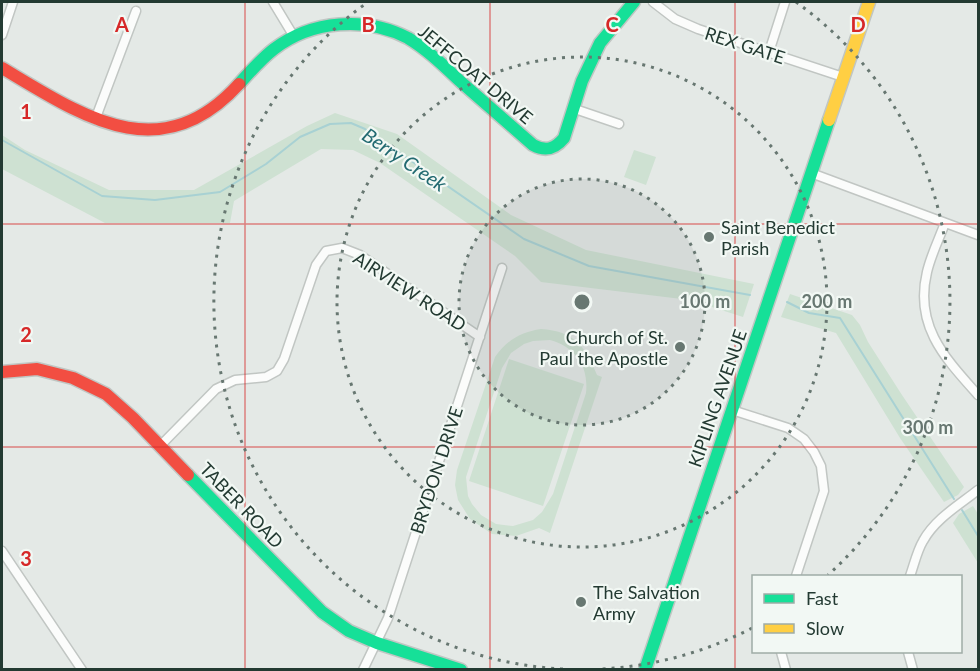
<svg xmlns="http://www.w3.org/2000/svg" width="980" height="671" font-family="Lato,sans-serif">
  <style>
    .green { fill: #cee1d2; fill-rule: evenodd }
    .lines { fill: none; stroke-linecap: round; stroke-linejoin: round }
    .stream { stroke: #a8d1d3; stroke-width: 2 }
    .street-casing { stroke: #c1c6c3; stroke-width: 11 }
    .fast-casing { stroke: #c0c6c3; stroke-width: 15 }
    .slow-casing { stroke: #c0c6c3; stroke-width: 15 }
    .jam-casing { stroke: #c0c6c3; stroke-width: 15 }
    .street { stroke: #fbfcfb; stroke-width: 8 }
    .fast { stroke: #16e098; stroke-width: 12 }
    .slow { stroke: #ffcf43; stroke-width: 12 }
    .jam { stroke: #f24e42; stroke-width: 12 }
    .grid { fill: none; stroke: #d62828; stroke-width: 1.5; stroke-opacity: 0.55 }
    .ring { fill: none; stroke: #677771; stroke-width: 3; stroke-dasharray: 3 6 }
    .poi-dot { fill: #677771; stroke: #f2f8f4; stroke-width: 2 }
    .labels { text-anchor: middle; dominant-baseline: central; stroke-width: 4.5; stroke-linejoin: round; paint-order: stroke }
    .street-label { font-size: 18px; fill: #233a32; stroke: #f2f8f4 }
    .poi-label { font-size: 18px; fill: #233a32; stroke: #f2f8f4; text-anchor: start }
    .water-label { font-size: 20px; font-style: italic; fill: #226a71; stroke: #f2f8f4 }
    .grid-label { font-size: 20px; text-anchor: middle; font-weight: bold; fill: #d62828; stroke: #f2f8f4; stroke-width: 4.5; stroke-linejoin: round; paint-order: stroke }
    .centre { fill: #677771; stroke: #f2f8f4; stroke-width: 3 }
    .ring-label { font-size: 18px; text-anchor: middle; font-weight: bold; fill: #677771; stroke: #f2f8f4; stroke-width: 4.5; stroke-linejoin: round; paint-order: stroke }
  </style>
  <rect width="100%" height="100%" fill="#e4e9e6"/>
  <!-- green -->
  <path class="green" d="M 335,113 L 397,134 L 511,215 L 586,250 L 754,284 L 743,317 L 690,300 L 541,282 L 515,256 L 380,163 L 353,150 L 321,149 L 234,201 L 230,223 L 105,223 L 2,169 L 2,135 L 25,150 L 109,190 L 194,190 L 307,126 Z
    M 634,150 L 656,157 L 646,185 L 624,177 Z
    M 790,294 L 852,315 L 860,325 L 868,342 L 902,395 L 964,487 L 958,495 L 944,502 L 900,438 L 836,333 L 781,317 Z
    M 541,329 C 574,331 586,347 597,375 L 602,377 L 550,533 L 539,528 L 516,536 L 492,534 L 470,519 L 458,500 L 455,485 L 457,470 L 495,357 C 507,340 521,332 541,329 ZM 550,340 C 575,347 589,366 586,393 L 553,494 L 542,512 L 533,520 L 513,526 L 496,524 L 481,515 L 472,504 L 468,496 L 466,477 L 502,368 L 511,353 L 524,344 L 533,341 Z
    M 509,359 L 584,384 L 543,506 L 469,481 Z
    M 973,506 L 978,514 L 978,563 L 953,523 L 959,514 Z"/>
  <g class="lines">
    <!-- stream -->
    <path class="stream" d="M 2,140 L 102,196 L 155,200 L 220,192 L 266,164 L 300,137 L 330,124 L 351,123 L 365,129 L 524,239 L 589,266 L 750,295
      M 787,302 L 809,313 L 840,318 L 954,499
      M 962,510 L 978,536"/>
    <!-- street casing -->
    <g class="street-casing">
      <path id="street" d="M 273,2 L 293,35
        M 653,2 L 675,19 L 698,29 L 843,77
        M 2,35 L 13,2
        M 769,52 L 785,2
        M 575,109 L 619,124
        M 95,120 L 136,11
        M 811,173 L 978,235
        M 945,223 C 939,239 931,255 927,272 C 914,326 945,358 978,395
        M 732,410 L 788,428 L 804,439 L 814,452 L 821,466 L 824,491 L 796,576
        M 160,446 L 216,389 L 235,380 L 266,377 L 277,371 L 284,359 L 316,265 L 326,251 L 342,248 L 360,255 L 480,337
        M 2,551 L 82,670
        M 910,576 C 914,565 917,551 923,541 C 935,519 959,505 978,490
        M 781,652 L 786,670
        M 908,652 L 913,670
        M 363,670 L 388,618 L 502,268"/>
    </g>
    <!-- fast casing -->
    <g class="fast-casing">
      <path id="fast" d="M 239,84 C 250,72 261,59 274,49 C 312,20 366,16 408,38 C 428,50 444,66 461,82 C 485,103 509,124 533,145 C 546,152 555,149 564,138 L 582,81 L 600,43 L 634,2
        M 188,475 L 322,612 L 349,631 L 377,643 L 461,670
        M 645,670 L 829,120"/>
    </g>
    <!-- slow casing -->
    <g class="slow-casing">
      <path id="slow" d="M 829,120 L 869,2"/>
    </g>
    <!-- jam casing -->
    <g class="jam-casing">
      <path id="jam" d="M 2,68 C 81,115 160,171 239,84
        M 2,372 L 37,369 L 73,378 L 106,394 L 133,418 L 188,475"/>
    </g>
    <!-- street -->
    <use href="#street" class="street"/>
    <!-- fast -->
    <use href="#fast" class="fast"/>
    <!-- slow -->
    <use href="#slow" class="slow"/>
    <!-- jam -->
    <use href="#jam" class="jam"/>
  </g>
  <!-- grid -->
  <path class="grid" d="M 245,2 L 245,670M 490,2 L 490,670M 735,2 L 735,670M 2,224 L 978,224M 2,447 L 978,447"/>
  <!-- distance rings -->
  <circle cx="582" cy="302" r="123" fill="#677771" fill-opacity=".12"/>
  <g class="ring">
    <circle cx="582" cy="302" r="123"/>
    <circle cx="582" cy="302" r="245"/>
    <path d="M752 628A368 368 0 0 1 601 669M563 669A368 368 0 0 1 368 2M796 2A368 368 0 0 1 828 575"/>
  </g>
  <!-- markers -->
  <g class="poi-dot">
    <circle cx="709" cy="237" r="6"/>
    <circle cx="680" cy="347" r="6"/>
    <circle cx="581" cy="602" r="6"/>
  </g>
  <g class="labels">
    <!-- street labels -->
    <g class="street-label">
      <text transform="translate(745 45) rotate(18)">REX GATE</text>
      <text transform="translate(476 74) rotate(40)">JEFFCOAT DRIVE</text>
      <text transform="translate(410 291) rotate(33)">AIRVIEW ROAD</text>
      <text transform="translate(717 398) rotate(-71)">KIPLING AVENUE</text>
      <text transform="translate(436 470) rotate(-72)">BRYDON DRIVE</text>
      <text transform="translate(242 505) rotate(46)">TABER ROAD</text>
    </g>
    <!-- poi labels -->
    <g class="poi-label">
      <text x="721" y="227">Saint Benedict<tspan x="721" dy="21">Parish</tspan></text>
      <text x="668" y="337" text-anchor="end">Church of St.<tspan x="668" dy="21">Paul the Apostle</tspan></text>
      <text x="593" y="592">The Salvation<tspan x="593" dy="21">Army</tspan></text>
    </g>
    <!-- water labels -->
    <g class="water-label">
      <text transform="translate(405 159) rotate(34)">Berry Creek</text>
    </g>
  </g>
  <g class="grid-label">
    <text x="122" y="32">A</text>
    <text x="368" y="32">B</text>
    <text x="612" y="32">C</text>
    <text x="858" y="32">D</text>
    <text x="26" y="119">1</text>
    <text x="26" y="342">2</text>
    <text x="26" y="566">3</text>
  </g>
  <circle cx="582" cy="302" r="9" class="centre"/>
  <g class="ring-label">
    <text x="705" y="308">100 m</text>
    <text x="827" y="308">200 m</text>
    <text x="928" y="434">300 m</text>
  </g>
  <!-- border -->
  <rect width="980" height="671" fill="none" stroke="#233a32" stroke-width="6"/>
  <!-- legend -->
  <rect x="752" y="575" width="210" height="78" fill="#f2f8f4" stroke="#9faca6" stroke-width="1.5"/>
  <rect x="764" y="594" width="30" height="9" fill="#16e098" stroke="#9faca6" stroke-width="1.5"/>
  <text x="806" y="605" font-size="18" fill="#233a32">Fast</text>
  <rect x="764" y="624" width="30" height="9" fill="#ffcf43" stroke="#9faca6" stroke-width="1.5"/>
  <text x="806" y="635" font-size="18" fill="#233a32">Slow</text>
</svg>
